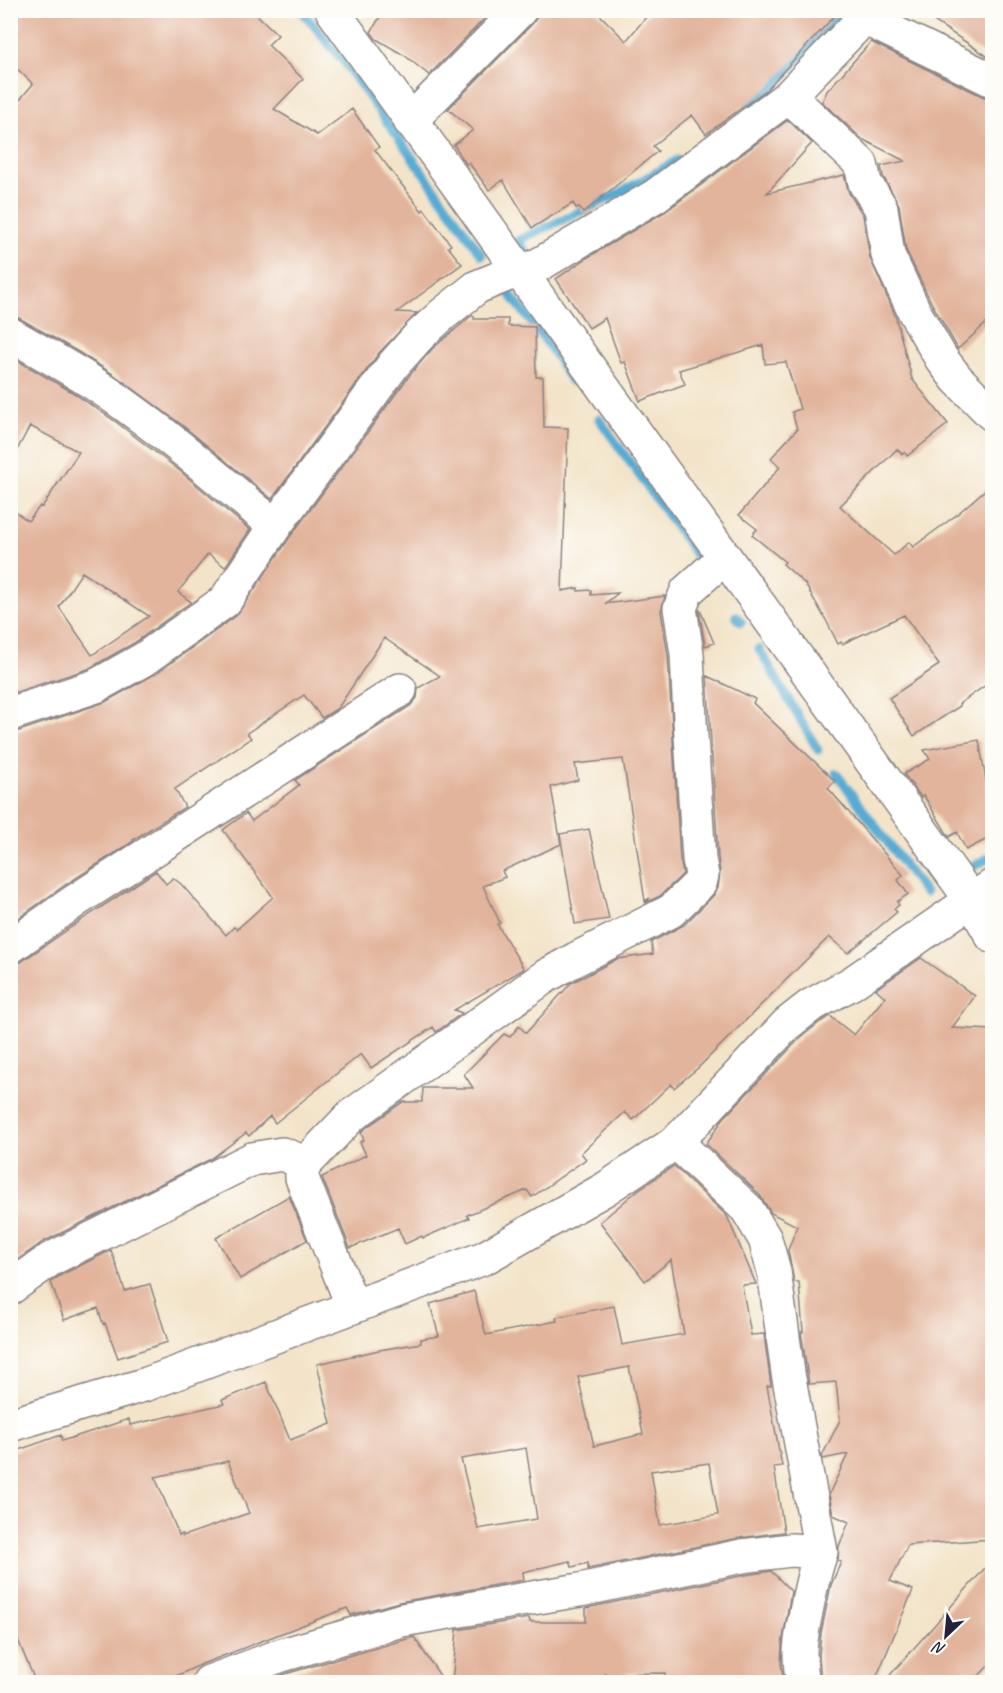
<svg xmlns="http://www.w3.org/2000/svg" width="1003" height="1693" font-family="Caveat,sans-serif">
  <style>
    .lines { fill: none; stroke-linecap: round; stroke-linejoin: round }
    .stream { stroke: #57abd3; stroke-width: 9 }
    .building { fill: #e2b49b; fill-rule: evenodd }
    .minor-casing { stroke: #8a8382; stroke-width: 36 }
    .minor { stroke: #fff; stroke-width: 33 }
  </style>
  <rect width="100%" height="100%" fill="#fdfcf7"/>
  <filter id="ink" filterUnits="userSpaceOnUse"><feTurbulence type="fractalNoise" baseFrequency=".0167" numOctaves="2"/><feDisplacementMap in="SourceGraphic" scale="12" xChannelSelector="R" yChannelSelector="G"/><feConvolveMatrix kernelMatrix="1 2 1 2 8 2 1 2 1" color-interpolation-filters="sRGB"/></filter>
  <filter id="wash" filterUnits="userSpaceOnUse"><feTurbulence type="fractalNoise" baseFrequency=".008" numOctaves="4" result="noise"/><feDisplacementMap in="SourceGraphic" scale="24" xChannelSelector="R" yChannelSelector="G"/><feGaussianBlur stdDeviation="1.35" result="paint"/><feColorMatrix in="noise" values="0 0 0 0 0 0 0 0 0 0 0 0 0 0 0 0 0 1.4 0 .05"/><feComposite in="paint" operator="in"/></filter>
  <g filter="url(#wash)">
    <rect width="100%" height="100%" fill="#f3e4c9"/>
    <g class="lines">
      <!-- stream -->
      <path class="stream" d="M 301,10 L 344,62 L 482,255
        M 749,106 L 778,81 L 844,12 L 842,10
        M 529,258 L 519,240 L 620,193 L 678,160
        M 504,286 L 550,347 L 571,381
        M 599,419 L 699,559
        M 736,616 L 741,622
        M 759,649 L 818,750
        M 836,773 L 925,893
        M 962,873 L 992,856"/>
    </g>
    <g id="blocks">
      <!-- building -->
      <path class="building" d="M 10,10 L 252,10 L 278,35 L 268,45 L 303,79 L 274,109 L 317,135 L 352,109 L 379,147 L 375,150 L 422,211 L 424,209 L 451,245 L 448,247 L 462,264 L 397,312 L 417,313 L 379,353 L 272,499 L 182,425 L 116,376 L 80,353 L 19,318 L 10,315 L 10,111 L 33,84 L 10,62 Z
        M 384,10 L 493,10 L 429,75 L 404,55 L 376,39 L 371,32 Z
        M 538,10 L 595,10 L 626,41 L 652,10 L 838,10 L 838,12 L 766,90 L 706,134 L 692,115 L 653,146 L 658,151 L 583,213 L 579,207 L 576,208 L 573,203 L 532,228 L 503,180 L 489,190 L 469,163 L 466,164 L 454,145 L 473,130 L 448,109 L 533,23 L 538,15 Z
        M 917,10 L 993,10 L 993,59 L 990,58 Z
        M 871,42 L 984,97 L 993,99 L 993,317 L 958,349 L 932,304 L 906,250 L 899,205 L 883,176 L 881,166 L 905,161 L 862,139 L 822,102 L 827,91 Z
        M 788,120 L 812,143 L 767,193 L 844,175 L 849,193 L 863,215 L 870,258 L 895,315 L 912,379 L 948,424 L 907,456 L 905,452 L 902,454 L 897,449 L 840,506 L 894,555 L 909,542 L 913,547 L 955,516 L 993,483 L 993,680 L 959,704 L 960,706 L 914,736 L 889,698 L 939,665 L 904,615 L 842,644 L 841,642 L 838,644 L 826,620 L 805,584 L 783,564 L 785,562 L 752,535 L 757,529 L 739,515 L 780,467 L 771,458 L 797,429 L 792,412 L 800,409 L 786,362 L 765,364 L 763,345 L 679,370 L 685,384 L 640,401 L 625,362 L 621,363 L 605,318 L 589,328 L 556,279 L 590,256 L 666,211 Z
        M 471,316 L 474,316 L 474,319 L 508,319 L 508,326 L 535,327 L 536,377 L 543,377 L 544,427 L 568,428 L 562,591 L 578,588 L 578,591 L 591,590 L 591,595 L 618,593 L 605,604 L 665,596 L 661,611 L 668,656 L 680,860 L 683,874 L 660,896 L 645,903 L 650,898 L 645,901 L 623,759 L 575,764 L 578,780 L 551,787 L 561,844 L 502,871 L 505,877 L 483,886 L 500,923 L 497,924 L 524,969 L 454,1010 L 462,1013 L 436,1032 L 433,1027 L 371,1068 L 361,1054 L 275,1123 L 270,1116 L 249,1136 L 246,1133 L 211,1159 L 43,1242 L 10,1265 L 10,966 L 21,962 L 86,917 L 156,871 L 166,884 L 173,878 L 181,884 L 226,935 L 234,927 L 237,929 L 273,897 L 223,830 L 246,813 L 252,821 L 299,785 L 295,780 L 410,706 L 417,698 L 418,688 L 440,676 L 384,638 L 338,708 L 322,718 L 304,695 L 247,733 L 251,738 L 175,789 L 185,807 L 133,840 L 134,841 L 65,885 L 10,924 L 10,732 L 16,732 L 105,702 L 155,674 L 236,616 L 290,537 L 409,376 L 432,349 Z
        M 10,356 L 72,392 L 116,422 L 180,471 L 250,530 L 225,567 L 208,554 L 178,592 L 191,602 L 134,643 L 88,669 L 10,694 L 10,508 L 28,521 L 40,506 L 42,507 L 79,452 L 30,426 L 10,463 ZM 82,572 L 149,616 L 92,655 L 59,607 Z
        M 700,610 L 714,643 L 705,646 L 699,610 Z
        M 707,676 L 755,699 L 753,703 L 835,781 L 828,788 L 903,875 L 898,880 L 908,894 L 897,902 L 899,905 L 894,909 L 897,912 L 848,953 L 829,937 L 698,1068 L 674,1088 L 671,1084 L 633,1120 L 625,1112 L 581,1153 L 586,1159 L 532,1197 L 527,1190 L 467,1215 L 469,1218 L 423,1238 L 422,1236 L 405,1244 L 398,1228 L 350,1248 L 322,1177 L 366,1155 L 360,1142 L 364,1140 L 361,1133 L 363,1130 L 403,1102 L 422,1102 L 423,1088 L 473,1088 L 464,1074 L 504,1034 L 510,1037 L 519,1026 L 526,1033 L 571,983 L 585,976 L 617,959 L 653,954 L 651,942 L 684,925 L 713,896 L 718,888 L 720,872 L 718,857 Z
        M 979,740 L 993,822 L 993,836 L 966,850 L 957,832 L 949,837 L 924,796 L 921,797 L 904,774 L 930,759 L 924,750 Z
        M 589,829 L 609,919 L 575,924 L 560,834 Z
        M 921,958 L 975,996 L 952,1028 L 993,1030 L 993,1539 L 908,1545 L 890,1581 L 913,1590 L 874,1683 L 821,1683 L 819,1655 L 821,1633 L 831,1585 L 841,1562 L 838,1560 L 839,1546 L 849,1522 L 833,1515 L 829,1494 L 848,1454 L 823,1459 L 822,1456 L 840,1420 L 836,1382 L 809,1384 L 801,1332 L 803,1332 L 799,1282 L 794,1282 L 788,1250 L 797,1226 L 771,1213 L 760,1195 L 706,1144 L 723,1119 L 800,1038 L 820,1022 L 830,1016 L 854,1035 L 885,997 L 876,989 Z
        M 674,1166 L 727,1216 L 756,1284 L 742,1285 L 751,1335 L 764,1334 L 771,1386 L 767,1386 L 782,1466 L 774,1467 L 784,1532 L 738,1538 L 588,1569 L 588,1563 L 572,1567 L 570,1561 L 523,1572 L 524,1580 L 399,1602 L 351,1615 L 347,1608 L 202,1664 L 161,1683 L 36,1683 L 10,1621 L 10,1453 L 61,1435 L 62,1441 L 129,1419 L 130,1425 L 224,1404 L 222,1400 L 266,1382 L 290,1440 L 331,1424 L 317,1364 L 379,1350 L 421,1343 L 421,1339 L 439,1336 L 430,1304 L 474,1291 L 486,1335 L 557,1321 L 556,1317 L 614,1306 L 622,1345 L 684,1334 L 671,1260 L 645,1281 L 600,1222 L 638,1190 ZM 629,1367 L 643,1434 L 594,1446 L 578,1377 ZM 526,1448 L 537,1519 L 478,1529 L 461,1459 ZM 228,1461 L 249,1513 L 183,1536 L 183,1534 L 179,1535 L 155,1477 ZM 709,1463 L 718,1515 L 660,1525 L 651,1471 Z
        M 289,1196 L 307,1240 L 240,1279 L 216,1238 Z
        M 111,1250 L 125,1291 L 150,1284 L 168,1342 L 118,1358 L 105,1323 L 103,1324 L 98,1308 L 64,1320 L 51,1282 L 61,1275 Z
        M 993,1559 L 993,1661 L 972,1683 L 883,1683 Z
        M 771,1571 L 791,1591 L 782,1645 L 781,1664 L 784,1683 L 665,1682 L 665,1673 L 605,1674 L 605,1683 L 452,1683 L 457,1630 L 529,1618 L 530,1622 L 586,1622 L 586,1608 L 745,1575 Z
        M 414,1637 L 445,1683 L 262,1683 L 285,1674 Z"/>
    </g>
  </g>
  <g filter="url(#ink)">
    <use href="#blocks" fill-opacity="0" stroke="#8a8382" stroke-width="1.5"/>
    <g class="lines">
      <!-- minor casing -->
      <g class="minor-casing">
        <path id="minor" d="M 332,10 L 972,901 L 992,936
          M 856,10 L 864,18 L 992,80
          M 789,96 L 861,164 L 865,183 L 881,208 L 888,255 L 915,313 L 941,358 L 957,379 L 992,414
          M 410,121 L 520,10
          M 10,334 C 42,353 75,370 105,391 C 165,432 220,480 275,526
          M 10,714 L 96,686 L 144,659 L 225,601 L 275,526 L 394,364 L 419,336 L 442,315 L 477,287 L 519,270 L 535,267 L 655,196 L 789,96 L 864,18
          M 10,947 L 75,901 L 400,690
          M 676,1142 L 747,1209 L 765,1239 L 774,1271 L 788,1373 L 821,1552 C 814,1573 810,1590 806,1612 C 801,1637 797,1656 803,1682
          M 10,1288 L 51,1259 L 252,1159 L 282,1154 L 306,1163
          M 353,1307 L 302,1178 L 302,1169 L 306,1163 L 351,1116 L 546,976 L 576,959 L 671,911 L 700,883 L 702,875 L 699,859 L 690,720 L 687,654 L 680,608 L 687,591 L 725,557
          M 10,1425 L 147,1384 L 484,1258 L 605,1189 L 676,1142 L 787,1024 L 810,1006 L 852,983 L 992,886
          M 209,1682 L 279,1656 L 402,1620 L 580,1590 L 742,1556 L 791,1550 L 821,1552"/>
      </g>
      <!-- minor -->
      <use href="#minor" class="minor"/>
    </g>
  </g>
  <!-- margin -->
  <rect width="1003" height="1693" fill="none" stroke="#fdfcf7" stroke-width="36"/>
  <!-- north arrow -->
  <g transform="translate(946 1636) rotate(206)" stroke="#fdfcf7" stroke-width="4.5" paint-order="stroke">
  <path d="M0-4.5L10 22L0 15L-10 22Z" fill="#22223b"/>
  <text y="-9" font-size="16" font-weight="bold" text-anchor="middle" fill="#22223b">N</text>
  </g>
</svg>
